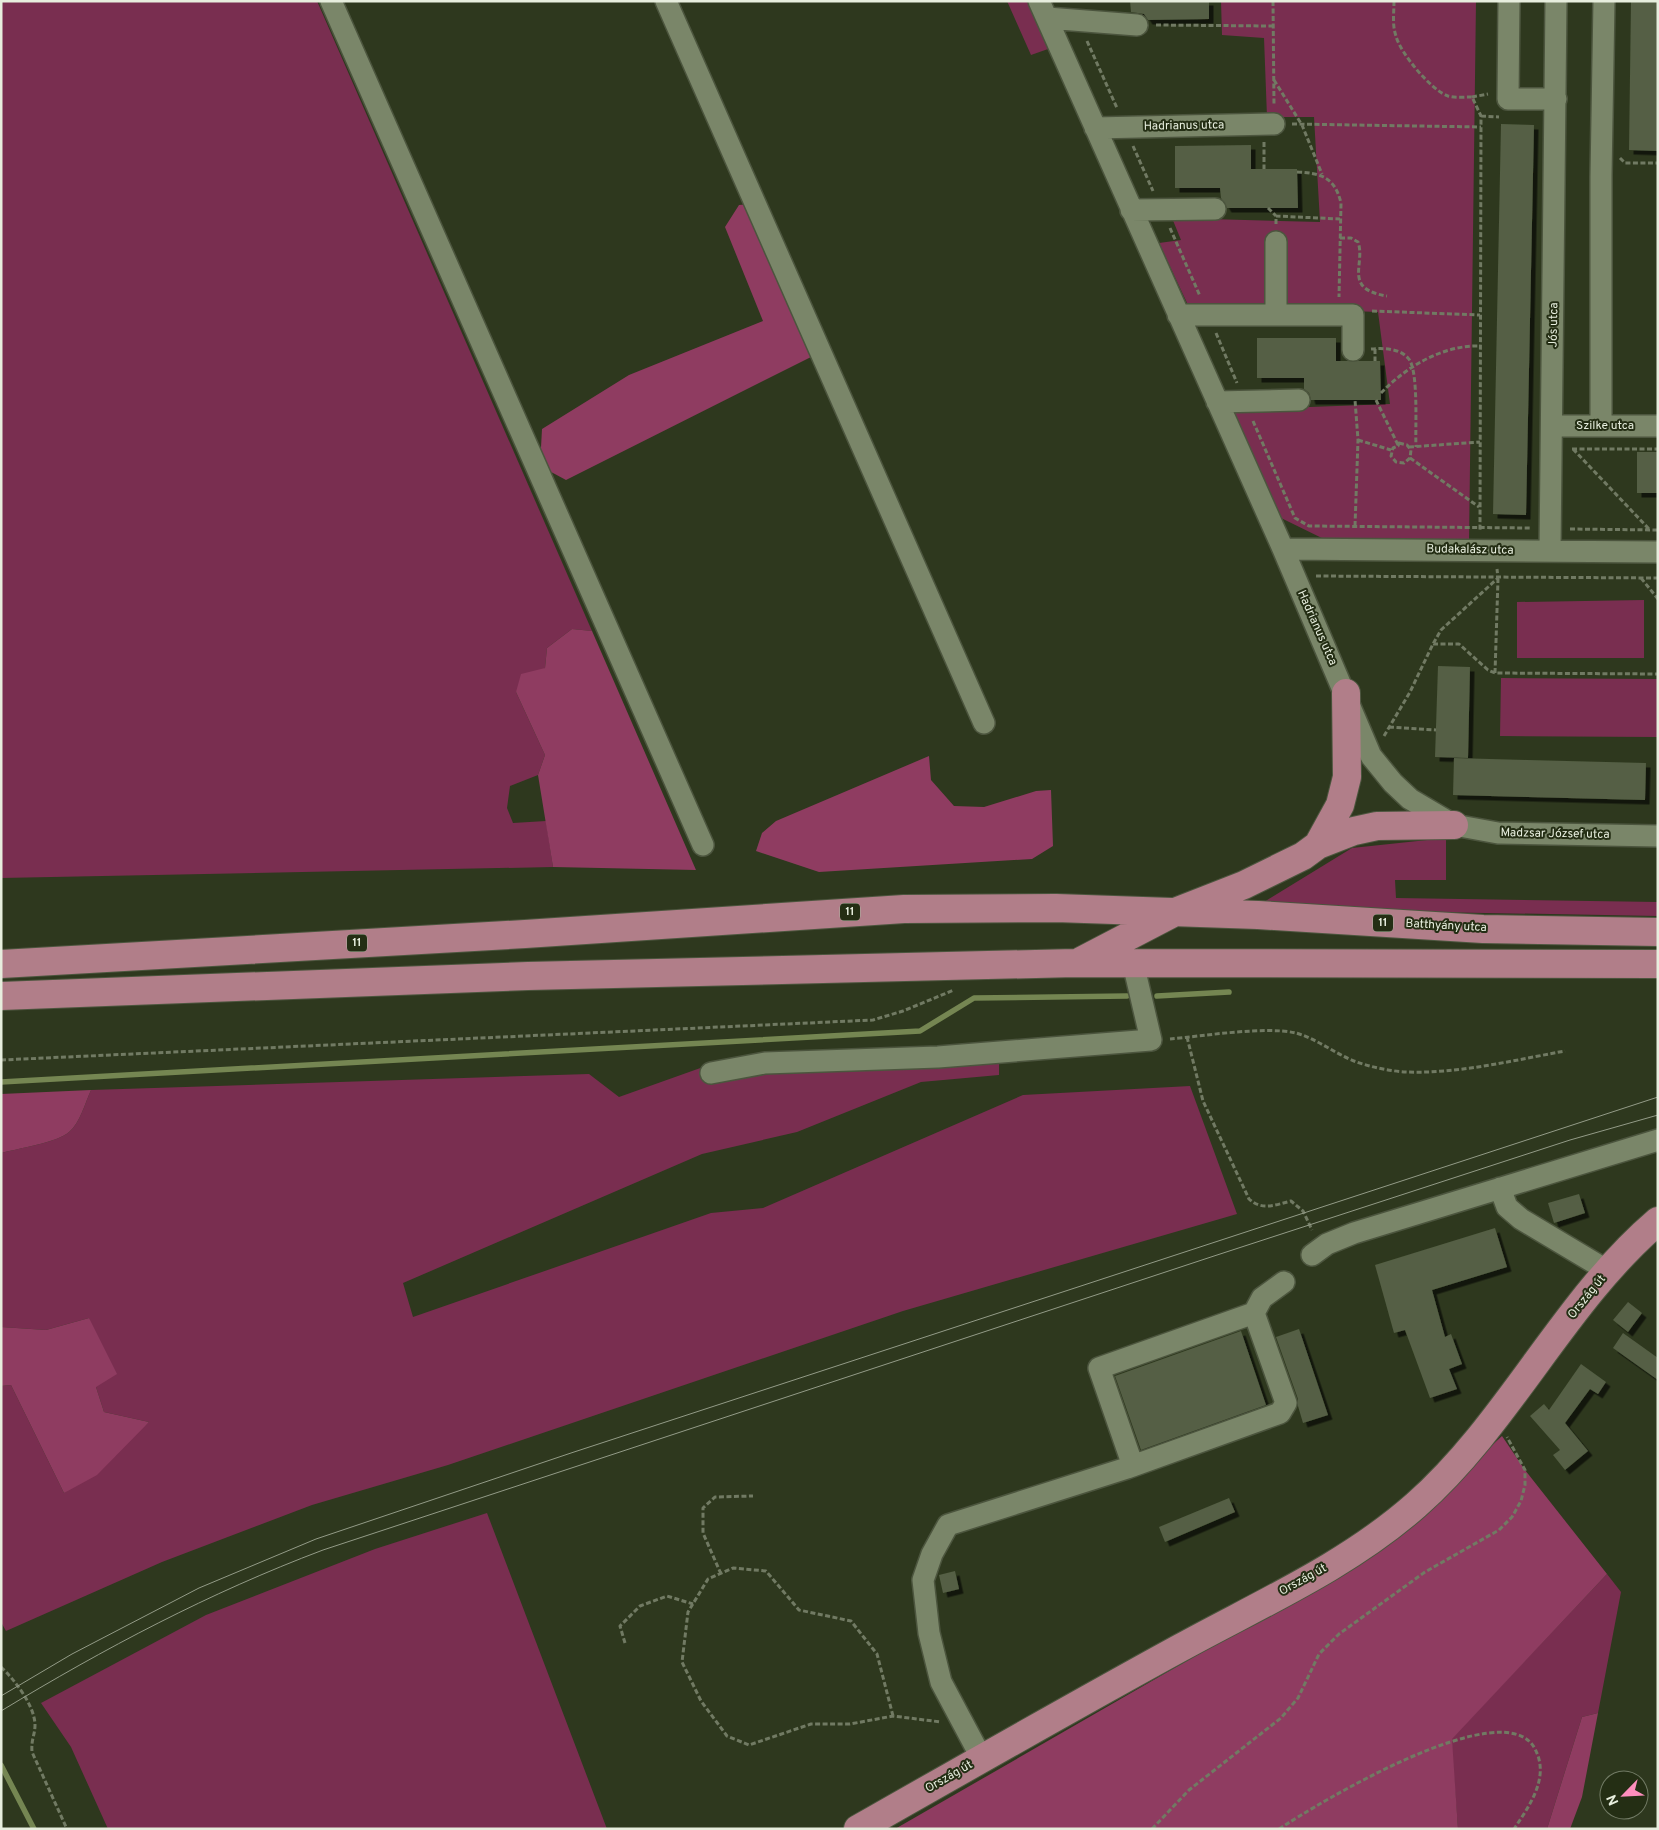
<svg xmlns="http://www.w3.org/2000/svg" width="1659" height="1830" font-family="Overpass,sans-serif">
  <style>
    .green { fill: #792e50 }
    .forest { fill: #8f3c61 }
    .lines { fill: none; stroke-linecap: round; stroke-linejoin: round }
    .stream { stroke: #758652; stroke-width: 5.5 }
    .building { fill: #545f44; filter: url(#shadow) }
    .minor-casing { stroke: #4c553e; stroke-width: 24 }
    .major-casing { stroke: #4c553e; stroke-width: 30 }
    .path { stroke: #717a63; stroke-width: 3; stroke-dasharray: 5 2.5; stroke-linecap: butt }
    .minor { stroke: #7a8669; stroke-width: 21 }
    .major { stroke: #b17e89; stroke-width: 28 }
    .tram { stroke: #939b87; stroke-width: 1 }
    .labels { text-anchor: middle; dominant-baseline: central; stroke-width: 4; stroke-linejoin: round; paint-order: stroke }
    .shield { fill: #242e14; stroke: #acb4a1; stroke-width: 1 }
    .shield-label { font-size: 11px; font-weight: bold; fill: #e7eede }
    .street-label { font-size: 12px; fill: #e7eede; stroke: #242e14 }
  </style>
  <defs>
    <filter id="shadow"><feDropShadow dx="4.5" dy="4.5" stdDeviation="0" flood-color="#0009"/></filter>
  </defs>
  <rect width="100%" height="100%" fill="#2e381e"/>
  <!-- green -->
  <path class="green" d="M 1,1 L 317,1 L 592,631 L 572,629 L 547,648 L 545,668 L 516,692 L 545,755 L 538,775 L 510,786 L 507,808 L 513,823 L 546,821 L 553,867 L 1,878 Z
    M 1007,1 L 1027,1 L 1048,49 L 1031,55 Z
    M 1221,1 L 1476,1 L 1469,543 L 1332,543 L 1279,517 L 1233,410 L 1390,404 L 1378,312 L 1188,305 L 1159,243 L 1181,240 L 1172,218 L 1320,222 L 1314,117 L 1267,117 L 1264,38 L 1222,35 Z
    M 1644,600 L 1644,658 L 1517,658 L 1517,602 Z
    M 1501,678 L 1658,679 L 1658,737 L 1500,736 Z
    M 1446,838 L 1446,880 L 1395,880 L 1396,898 L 1658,902 L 1658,916 L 1264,909 L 1264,902 L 1352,848 Z
    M 999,1055 L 999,1075 L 921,1082 L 797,1132 L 702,1154 L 403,1283 L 413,1317 L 711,1213 L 763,1208 L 1023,1095 L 1190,1086 L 1237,1214 L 903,1311 L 448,1465 L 312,1505 L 162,1562 L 6,1631 L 1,1622 L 1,1386 L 11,1385 L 64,1493 L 149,1422 L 104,1412 L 96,1387 L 89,1318 L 46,1330 L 1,1327 L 1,1153 C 16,1149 59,1142 69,1132 C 80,1123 85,1103 91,1090 L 589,1074 L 619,1097 L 706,1066 Z
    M 487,1513 L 607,1829 L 108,1829 L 71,1747 L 41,1703 L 206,1615 L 375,1549 Z
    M 1607,1574 L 1621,1592 L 1598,1713 L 1582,1717 L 1547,1829 L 1458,1829 L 1451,1739 Z"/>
  <!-- forest -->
  <path class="forest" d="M 763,203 L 825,350 L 566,480 L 540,466 L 542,429 L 629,375 L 763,321 L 725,227 L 739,205 Z
    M 572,629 L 592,631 L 696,870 L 553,867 L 538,775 L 545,755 L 516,692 L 521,674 L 545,668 L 547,648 Z
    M 929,756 L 931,780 L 954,806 L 984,807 L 1036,791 L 1051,790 L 1053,846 L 1032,859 L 819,872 L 756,851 L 762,833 L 776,821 Z
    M 91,1090 C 85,1103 80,1123 69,1132 C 59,1142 16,1149 1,1153 L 1,1094 Z
    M 89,1318 L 117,1374 L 96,1387 L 104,1412 L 149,1422 L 97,1475 L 64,1493 L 11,1385 L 1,1386 L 1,1327 L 46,1330 Z
    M 1502,1436 L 1525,1470 L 1607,1574 L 1452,1739 L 1458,1829 L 895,1829 L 1381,1549 Z
    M 1598,1713 L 1582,1797 L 1570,1829 L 1547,1829 L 1582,1717 Z"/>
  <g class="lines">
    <!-- stream -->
    <path class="stream" d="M 1157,996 L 1229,992
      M 1,1082 L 920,1031 L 974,998 L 1127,996
      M 1,1765 L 34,1829"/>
  </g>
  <!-- building -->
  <path class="building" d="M 1130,1 L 1209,1 L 1209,19 L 1148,20 L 1144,14 L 1131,12 Z
    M 1631,1 L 1658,1 L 1658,151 L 1629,150 Z
    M 1501,124 L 1534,125 L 1526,515 L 1493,514 Z
    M 1251,145 L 1251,169 L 1297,169 L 1298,208 L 1227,208 L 1221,198 L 1220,188 L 1175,188 L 1175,146 Z
    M 1257,338 L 1336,338 L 1336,361 L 1380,361 L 1381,400 L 1311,400 L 1309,393 L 1304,389 L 1304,378 L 1257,378 Z
    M 1637,452 L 1658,452 L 1658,493 L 1637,493 Z
    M 1438,666 L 1470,667 L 1468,758 L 1435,757 Z
    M 1454,758 L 1646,763 L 1645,800 L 1453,795 Z
    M 1579,1194 L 1585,1213 L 1554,1223 L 1548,1203 Z
    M 1495,1228 L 1507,1267 L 1432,1290 L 1445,1337 L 1451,1334 L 1462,1364 L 1449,1369 L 1457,1389 L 1430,1398 L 1405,1330 L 1394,1333 L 1375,1265 Z
    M 1628,1302 L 1642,1313 L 1628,1332 L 1613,1320 Z
    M 1299,1329 L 1328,1415 L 1303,1423 L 1298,1406 L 1298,1399 L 1276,1337 Z
    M 1241,1331 L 1266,1405 L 1141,1450 L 1115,1376 Z
    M 1623,1333 L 1658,1358 L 1658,1380 L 1613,1348 Z
    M 1581,1364 L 1606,1382 L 1598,1394 L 1590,1389 L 1565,1423 L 1588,1451 L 1565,1470 L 1553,1455 L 1560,1450 L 1530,1416 L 1544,1404 L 1549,1410 Z
    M 1229,1498 L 1235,1512 L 1165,1542 L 1159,1527 Z
    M 955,1571 L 959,1589 L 943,1593 L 939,1575 Z"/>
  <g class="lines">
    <!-- minor casing -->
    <g class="minor-casing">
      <path id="minor" d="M 331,1 L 703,845
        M 666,1 L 984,723
        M 1039,1 L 1283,549 L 1371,756 L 1393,783 L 1410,799 L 1454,825 L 1498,833 L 1658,836
        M 1509,1 L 1508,99 L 1556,99
        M 1047,18 L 1137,25
        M 1095,128 L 1274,124
        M 1131,210 L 1215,209
        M 1276,242 L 1276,315
        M 1178,315 L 1353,315 L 1353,350
        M 1217,402 L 1299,400
        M 1552,426 L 1658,426
        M 1601,426 L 1601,176 L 1604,1
        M 1283,549 L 1658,552
        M 1550,551 L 1556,1
        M 711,1073 L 765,1063 L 938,1057 L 1151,1040 L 1133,963
        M 1500,1188 L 1507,1207 L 1521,1219 L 1608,1271
        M 1312,1255 L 1327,1244 L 1354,1233 L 1658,1140
        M 1133,1466 L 1099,1368 L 1254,1313
        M 982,1759 L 941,1682 L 929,1633 L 923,1580 L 932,1554 L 948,1525 L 1127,1468 L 1280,1413 L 1286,1403 L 1254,1313 L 1262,1298 L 1284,1282"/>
    </g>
    <!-- major casing -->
    <g class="major-casing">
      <path id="major" d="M 1318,845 L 1340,805 L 1347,777 L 1346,693
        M 1081,961 L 1175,912 L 1244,885 L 1303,856 L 1318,845 L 1354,831 L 1377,826 L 1454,825
        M 1,964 L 525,934 L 904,909 L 1056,908 L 1258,915 L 1483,929 L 1658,932
        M 1,996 L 528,976 L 1075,963 L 1658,964
        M 858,1829 C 965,1768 1072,1707 1180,1648 C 1260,1604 1347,1566 1416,1505 C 1510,1422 1563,1302 1658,1221"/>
    </g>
    <!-- path -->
    <path class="path" d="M 1273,1 L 1274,106
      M 1394,1 C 1394,13 1392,25 1396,36 C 1400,53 1432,91 1448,96 C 1455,98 1465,97 1472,97 L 1481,116 L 1480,530
      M 1156,25 L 1273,26
      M 1087,41 L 1117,108
      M 1274,80 L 1302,125 L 1322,174
      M 1472,97 L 1488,94
      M 1481,116 L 1499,117
      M 1292,124 L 1481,127
      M 1264,142 L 1264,169
      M 1133,146 L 1153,191
      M 1620,158 L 1625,163 L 1658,163
      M 1297,172 C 1322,173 1335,178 1341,203 L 1339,297
      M 1268,208 L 1276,216
      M 1276,224 L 1276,216 L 1340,219
      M 1170,228 L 1200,296
      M 1340,238 L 1351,238 L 1358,242 C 1366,264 1342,289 1387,296
      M 1372,311 L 1480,315
      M 1216,333 L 1237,383
      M 1371,349 C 1383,348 1399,348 1408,358 C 1419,369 1415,429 1416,447
      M 1375,349 L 1375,361
      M 1381,393 C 1406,367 1442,345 1480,346
      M 1376,400 L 1398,445
      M 1253,421 L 1295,518 L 1309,526 L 1531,528
      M 1358,440 L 1391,450
      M 1399,443 L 1407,445 L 1411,450 L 1410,458 L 1404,463 L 1396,462 L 1391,456 L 1393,448 L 1398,446 Z
      M 1409,447 L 1480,442
      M 1572,449 L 1658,449
      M 1573,449 L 1649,529
      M 1410,458 L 1479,507
      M 1355,526 L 1358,440 L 1355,400
      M 1570,529 L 1658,530
      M 1316,576 L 1658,578
      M 1641,578 L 1658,599
      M 1433,644 L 1459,644 L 1488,670 L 1495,673 L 1658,674
      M 1495,673 L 1498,579
      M 1389,727 L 1436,730
      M 1384,736 L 1410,692 L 1433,644 L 1441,630 L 1498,578 L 1497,569
      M 1187,1037 L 1203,1101 L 1249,1199 C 1262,1211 1275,1205 1291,1201 L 1303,1211 L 1312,1230
      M 1170,1039 C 1203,1036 1266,1026 1296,1033 C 1317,1039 1334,1053 1354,1061 C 1370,1067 1389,1071 1406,1072 C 1458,1074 1515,1060 1565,1051
      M 1,1060 L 873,1020 L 903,1011 L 954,990
      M 721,1574 L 703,1533 L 703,1508 L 715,1497 L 753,1496
      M 625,1643 L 620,1626 L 640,1606 L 667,1596 L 693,1604
      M 1,1667 C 14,1679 35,1706 35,1725 C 35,1735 31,1739 32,1752 L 67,1829
      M 893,1716 L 877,1654 L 851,1621 L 799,1610 L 766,1571 L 733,1568 L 708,1579 L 688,1612 L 682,1662 L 701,1701 L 727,1736 L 749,1745 L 811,1724 L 850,1724 L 893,1716 L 941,1722
      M 1152,1829 L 1189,1790 L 1281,1718 L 1298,1698 L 1319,1654 L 1339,1634 L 1425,1572 L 1499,1530 L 1512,1517 L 1521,1501 L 1525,1485 L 1525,1470 L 1507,1437
      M 1279,1829 C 1317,1804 1505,1690 1535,1749 C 1550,1777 1530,1805 1514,1829"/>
    <!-- minor -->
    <use href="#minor" class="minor"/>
    <!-- major -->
    <use href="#major" class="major"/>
    <!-- tram -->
    <path class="tram" d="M 1,1696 L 72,1654 L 199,1588 L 316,1539 L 571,1453 L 1658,1097
      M 1,1711 C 105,1648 209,1593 323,1550 L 1214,1256 L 1570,1140 L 1658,1115"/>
  </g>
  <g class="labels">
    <!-- shield labels -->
    <g class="shield">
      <rect x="840" y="903.5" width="20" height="17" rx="4"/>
      <rect x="1373" y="914.5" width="20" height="17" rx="4"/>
      <rect x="347" y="934.5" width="20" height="17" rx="4"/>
    </g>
    <g class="shield-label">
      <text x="850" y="912">11</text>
      <text x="1383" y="923">11</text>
      <text x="357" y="943">11</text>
    </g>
    <!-- street labels -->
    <g class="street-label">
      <text transform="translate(1184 126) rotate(-1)">Hadrianus utca</text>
      <text transform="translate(1554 325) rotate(-89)">Jós utca</text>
      <text x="1605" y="426">Szilke utca</text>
      <text transform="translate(1470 550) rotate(1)">Budakalász utca</text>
      <text transform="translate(1317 628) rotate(66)">Hadrianus utca</text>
      <text transform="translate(1555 834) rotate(1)">Madzsar József utca</text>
      <text transform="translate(1446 926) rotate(3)">Batthyány utca</text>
      <text transform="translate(1587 1297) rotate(-51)">Ország út</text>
      <text transform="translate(1303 1580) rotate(-29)">Ország út</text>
      <text transform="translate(949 1777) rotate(-30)">Ország út</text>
    </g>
  </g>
  <!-- border -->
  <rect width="1659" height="1830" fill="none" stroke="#e7eede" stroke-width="5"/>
  <!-- north arrow -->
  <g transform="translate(1624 1795) rotate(246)"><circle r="24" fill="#242e14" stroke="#727b65"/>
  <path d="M0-4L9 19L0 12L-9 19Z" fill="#fe8ebd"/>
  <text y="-8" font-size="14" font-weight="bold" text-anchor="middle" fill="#e7eede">N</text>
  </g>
</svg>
